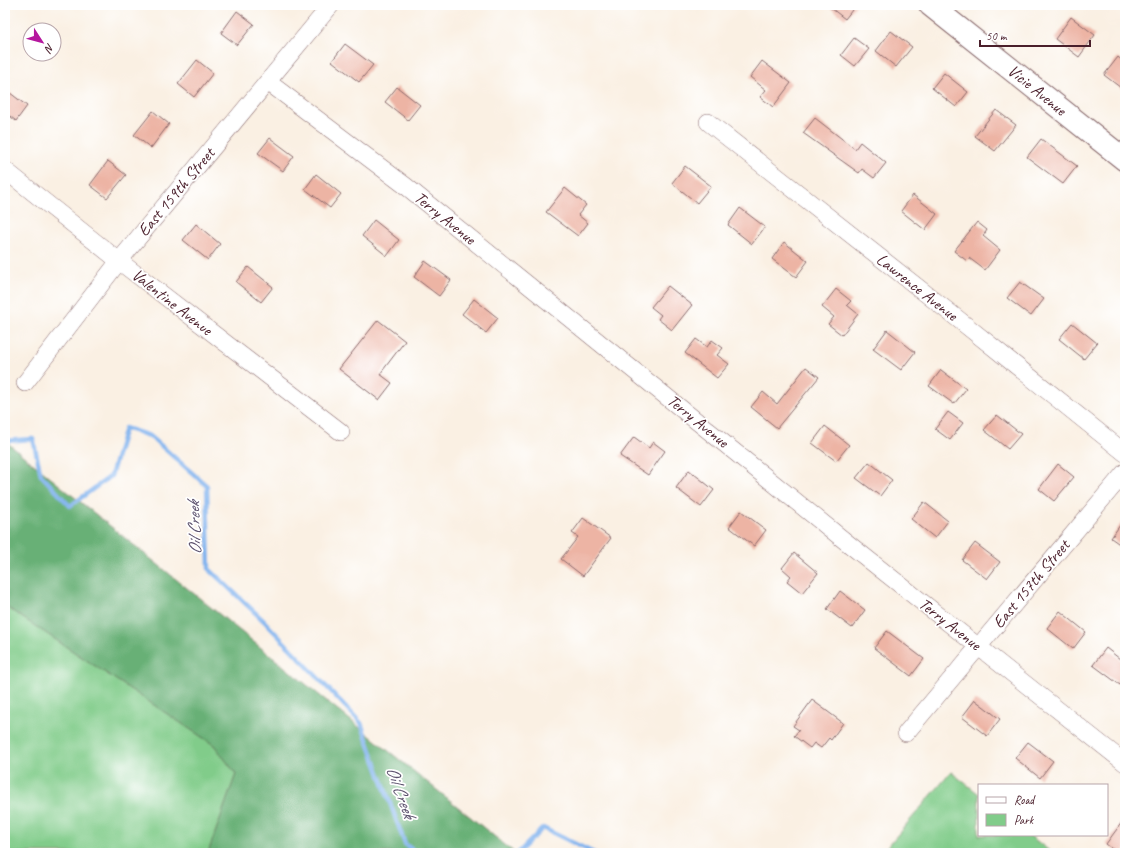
<svg xmlns="http://www.w3.org/2000/svg" width="1130" height="858" font-family="Caveat,sans-serif">
  <style>
    .green { fill: #81cc8a; stroke: #66765a }
    .forest { fill: #68b076; stroke: #596850 }
    .lines { fill: none; stroke-linecap: round; stroke-linejoin: round }
    .stream { stroke: #82b4ee; stroke-width: 4.5 }
    .building { fill: #edb4a4 }
    .street-casing { stroke: #88686b; stroke-width: 18 }
    .secondary-casing { stroke: #88686b; stroke-width: 24 }
    .street { stroke: #fff; stroke-width: 17 }
    .secondary { stroke: #fff; stroke-width: 22 }
    .labels { text-anchor: middle; dominant-baseline: central; stroke-width: 3.5; stroke-linejoin: round; paint-order: stroke }
    .street-label { font-size: 17px; fill: #4a1f2b; stroke: #fff }
    .water-label { font-size: 18px; font-style: italic; fill: #5e536f; stroke: #fff }
  </style>
  <rect width="100%" height="100%" fill="#fff"/>
  <filter id="ink" filterUnits="userSpaceOnUse"><feTurbulence type="fractalNoise" baseFrequency=".025" numOctaves="2"/><feDisplacementMap in="SourceGraphic" scale="8" xChannelSelector="R" yChannelSelector="G"/><feConvolveMatrix kernelMatrix="1 2 1 2 8 2 1 2 1" color-interpolation-filters="sRGB"/></filter>
  <filter id="wash" filterUnits="userSpaceOnUse"><feTurbulence type="fractalNoise" baseFrequency=".012" numOctaves="4" result="noise"/><feDisplacementMap in="SourceGraphic" scale="16" xChannelSelector="R" yChannelSelector="G"/><feGaussianBlur stdDeviation="0.9" result="paint"/><feColorMatrix in="noise" values="0 0 0 0 0 0 0 0 0 0 0 0 0 0 0 0 0 1.4 0 .05"/><feComposite in="paint" operator="in"/></filter>
  <g filter="url(#wash)">
    <rect width="100%" height="100%" fill="#faf0e3"/>
    <!-- green -->
    <path class="green" d="M 5,606 L 214,745 L 236,774 L 208,853 L 5,853 Z
      M 951,772 L 979,794 L 979,835 L 1029,835 L 1052,853 L 882,853 Z"/>
    <!-- forest -->
    <path class="forest" d="M 5,441 L 515,853 L 208,853 L 236,774 L 214,745 L 5,606 Z"/>
    <g class="lines">
      <!-- stream -->
      <path class="stream" d="M 5,441 L 33,439 L 41,475 L 70,506 L 111,476 L 125,428 L 150,436 L 207,486 L 209,569 L 264,621 L 361,723 L 405,844 L 416,853
        M 518,853 L 543,828 L 594,853"/>
    </g>
    <g id="blocks">
      <!-- building -->
      <path class="building" d="M 827,5 L 856,5 L 845,19 Z
        M 237,11 L 254,24 L 237,45 L 221,33 Z
        M 1071,17 L 1095,35 L 1079,57 L 1055,39 Z
        M 891,31 L 912,47 L 896,67 L 876,51 Z
        M 854,38 L 869,49 L 855,66 L 841,55 Z
        M 345,44 L 373,65 L 359,82 L 332,61 Z
        M 1118,57 L 1125,63 L 1125,91 L 1104,75 Z
        M 197,60 L 213,73 L 194,97 L 178,84 Z
        M 762,61 L 791,83 L 773,107 L 760,97 L 766,90 L 750,77 Z
        M 944,73 L 968,92 L 956,107 L 932,88 Z
        M 397,87 L 420,105 L 408,120 L 385,102 Z
        M 5,89 L 27,106 L 16,121 L 5,112 Z
        M 996,110 L 1016,125 L 995,151 L 975,136 Z
        M 153,111 L 169,124 L 151,148 L 134,135 Z
        M 815,118 L 855,149 L 860,142 L 886,163 L 874,178 L 862,169 L 859,173 L 803,133 Z
        M 270,138 L 294,156 L 283,171 L 258,153 Z
        M 1041,139 L 1077,166 L 1063,184 L 1027,157 Z
        M 108,161 L 126,175 L 107,198 L 90,185 Z
        M 685,166 L 711,186 L 697,203 L 672,183 Z
        M 316,174 L 341,194 L 330,208 L 305,189 Z
        M 565,188 L 586,205 L 578,215 L 588,223 L 578,236 L 546,212 Z
        M 913,195 L 937,214 L 925,230 L 901,211 Z
        M 740,208 L 765,227 L 752,244 L 728,225 Z
        M 374,220 L 399,240 L 387,256 L 362,236 Z
        M 977,222 L 987,230 L 983,236 L 1000,250 L 985,270 L 969,258 L 967,261 L 954,251 Z
        M 196,224 L 220,244 L 208,260 L 183,240 Z
        M 784,242 L 808,261 L 796,277 L 772,259 Z
        M 425,261 L 451,280 L 439,296 L 414,277 Z
        M 248,267 L 273,287 L 261,302 L 236,282 Z
        M 1020,282 L 1044,299 L 1031,316 L 1007,298 Z
        M 668,286 L 692,305 L 672,330 L 658,319 L 661,315 L 651,307 Z
        M 836,289 L 851,301 L 847,305 L 858,314 L 842,335 L 828,324 L 834,317 L 822,307 Z
        M 474,299 L 498,318 L 486,333 L 462,314 Z
        M 378,320 L 405,341 L 380,374 L 392,383 L 379,400 L 339,369 Z
        M 1072,323 L 1097,343 L 1084,359 L 1059,339 Z
        M 887,330 L 915,352 L 901,370 L 873,349 Z
        M 696,339 L 707,347 L 712,340 L 723,348 L 717,355 L 729,364 L 717,378 L 685,353 Z
        M 806,367 L 819,377 L 777,428 L 751,407 L 763,392 L 777,404 Z
        M 941,370 L 966,389 L 954,404 L 929,386 Z
        M 948,412 L 963,423 L 950,440 L 935,429 Z
        M 997,415 L 1021,434 L 1008,449 L 984,430 Z
        M 825,426 L 849,445 L 836,461 L 812,443 Z
        M 634,437 L 649,448 L 653,442 L 665,451 L 648,475 L 620,456 Z
        M 869,462 L 892,480 L 880,496 L 856,478 Z
        M 1058,464 L 1074,477 L 1054,501 L 1039,489 Z
        M 689,470 L 714,490 L 701,507 L 676,488 Z
        M 924,502 L 948,521 L 935,538 L 911,519 Z
        M 741,511 L 766,530 L 754,546 L 729,527 Z
        M 583,518 L 611,538 L 583,576 L 561,559 L 578,537 L 572,533 Z
        M 1125,518 L 1125,548 L 1111,538 Z
        M 975,543 L 1000,562 L 987,579 L 962,560 Z
        M 794,553 L 818,573 L 802,593 L 787,581 L 791,576 L 782,568 Z
        M 840,591 L 865,610 L 852,628 L 827,609 Z
        M 1060,611 L 1086,632 L 1073,649 L 1047,628 Z
        M 887,631 L 924,659 L 911,676 L 874,648 Z
        M 1106,648 L 1125,663 L 1125,679 L 1120,685 L 1093,665 Z
        M 812,700 L 843,723 L 831,740 L 829,738 L 821,748 L 814,743 L 810,748 L 794,736 L 799,730 L 793,726 Z
        M 975,700 L 1000,719 L 987,736 L 962,717 Z
        M 1028,742 L 1053,761 L 1040,778 L 1015,758 Z
        M 1125,818 L 1125,853 L 1118,853 L 1106,844 Z"/>
    </g>
  </g>
  <g filter="url(#ink)">
    <use href="#blocks" fill-opacity="0" stroke="#88686b" stroke-width="1"/>
    <g class="lines">
      <!-- street casing -->
      <g class="street-casing">
        <path id="street" d="M 268,82 L 407,187 L 845,541 L 1125,763
          M 708,122 L 958,319 L 1125,453
          M 5,170 L 119,261 L 341,432
          M 25,383 L 119,261 L 331,5
          M 906,733 L 1125,472"/>
      </g>
      <!-- secondary casing -->
      <g class="secondary-casing">
        <path id="secondary" d="M 930,5 L 1125,160"/>
      </g>
      <!-- street -->
      <use href="#street" class="street"/>
      <!-- secondary -->
      <use href="#secondary" class="secondary"/>
    </g>
  </g>
  <g class="labels">
    <!-- street labels -->
    <g class="street-label">
      <text transform="translate(1037 90) rotate(39)">Vicie Avenue</text>
      <text transform="translate(176 192) rotate(-50)">East 159th Street</text>
      <text transform="translate(445 218) rotate(39)">Terry Avenue</text>
      <text transform="translate(917 287) rotate(38)">Lawrence Avenue</text>
      <text transform="translate(172 302) rotate(38)">Valentine Avenue</text>
      <text transform="translate(698 421) rotate(39)">Terry Avenue</text>
      <text transform="translate(1031 584) rotate(-50)">East 157th Street</text>
      <text transform="translate(950 624) rotate(38)">Terry Avenue</text>
    </g>
    <!-- water labels -->
    <g class="water-label">
      <text transform="translate(194 528) rotate(-92)">Oil Creek</text>
      <text transform="translate(401 792) rotate(70)">Oil Creek</text>
    </g>
  </g>
  <!-- margin -->
  <rect width="1130" height="858" fill="none" stroke="#fff" stroke-width="20"/>
  <!-- legend -->
  <rect x="978" y="784" width="130" height="52" fill="#ffffff" stroke="#b7a5aa"/>
  <rect x="986" y="797" width="20" height="6" fill="#ffffff" stroke="#b7a5aa"/>
  <text x="1014" y="804" font-size="12" fill="#4a1f2b">Road</text>
  <rect x="986" y="814" width="20" height="12" fill="#81cc8a" stroke="#b7a5aa"/>
  <text x="1014" y="824" font-size="12" fill="#4a1f2b">Park</text>
  <!-- north arrow -->
  <g transform="translate(42 42) rotate(126)"><circle r="19" fill="#ffffff" stroke="#b7a5aa"/>
  <path d="M0-3L7 15L0 10L-7 15Z" fill="#b5179e"/>
  <text y="-6" font-size="11" font-weight="bold" text-anchor="middle" fill="#4a1f2b">N</text>
  </g>
  <!-- scale -->
  <path d="M980 40v6h110v-6" fill="none" stroke="#4a1f2b" stroke-width="2"/>
  <text x="986" y="40" font-size="12" fill="#4a1f2b" stroke="#ffffff" stroke-width="3" paint-order="stroke">50 m</text>
</svg>
